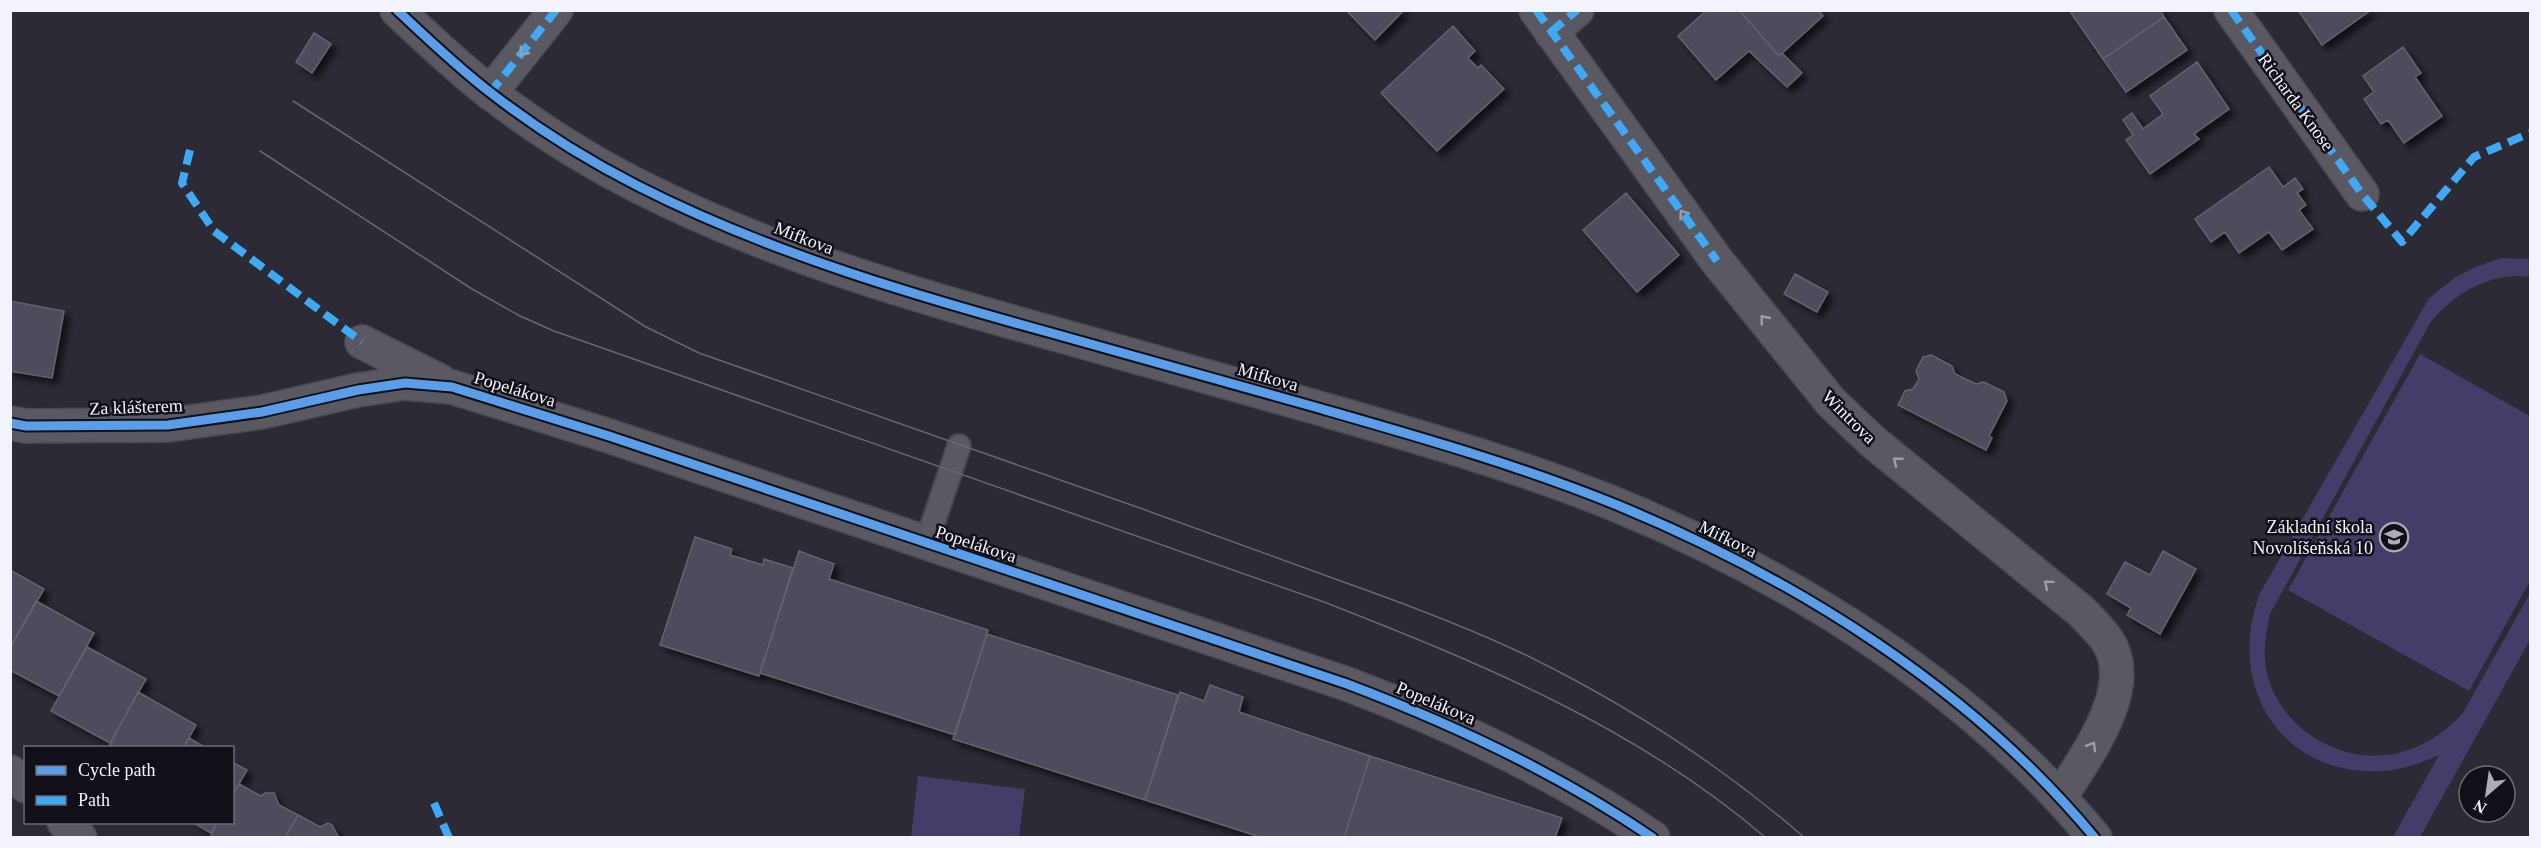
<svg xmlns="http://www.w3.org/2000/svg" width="2541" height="848" font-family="Georgia,serif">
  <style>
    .green { fill: #433d6a }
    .building { fill: #4e4b5c; stroke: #64636d; stroke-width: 1.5; filter: url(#shadow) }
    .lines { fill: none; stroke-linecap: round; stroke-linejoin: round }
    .service-casing { stroke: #494951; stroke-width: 26 }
    .minor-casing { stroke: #494951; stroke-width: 36 }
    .tertiary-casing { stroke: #494951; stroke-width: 36 }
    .service { stroke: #5a5961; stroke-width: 22 }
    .minor { stroke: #5a5961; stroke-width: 33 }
    .tertiary { stroke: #5a5961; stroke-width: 33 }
    .tram { stroke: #686770; stroke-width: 1.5 }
    .quiet { stroke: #3fa9f5; stroke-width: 8; stroke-dasharray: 15 8; stroke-linecap: butt }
    .cycleway-casing { stroke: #111019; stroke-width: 13 }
    .cycleway { stroke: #5a9eea; stroke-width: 9 }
    .oneway { stroke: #9f9ea7 }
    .labels { text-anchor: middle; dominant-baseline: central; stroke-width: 5; stroke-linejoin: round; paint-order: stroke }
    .street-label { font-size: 18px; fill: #f3f3fd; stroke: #111019 }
    .poi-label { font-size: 18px; fill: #f3f3fd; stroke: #111019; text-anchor: end }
  </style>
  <defs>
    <filter id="shadow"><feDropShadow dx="5.5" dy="5.5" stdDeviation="3" flood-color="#0009"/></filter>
  </defs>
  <rect width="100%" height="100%" fill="#2c2a35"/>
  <!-- green -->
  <path class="green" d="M 2503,258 L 2530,259 L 2530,277 C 2492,271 2453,294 2430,323 L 2270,614 C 2266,633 2262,654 2267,673 C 2280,729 2342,766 2398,753 C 2424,747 2445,732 2463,713 L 2530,593 L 2530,640 L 2420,837 L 2393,837 L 2439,755 C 2421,763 2403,770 2382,771 C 2280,777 2225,684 2260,593 L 2428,300 C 2455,275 2468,268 2503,258 Z
    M 2420,354 L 2530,416 L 2530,581 L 2469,691 L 2288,590 Z
    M 918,776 L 1025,789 L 1019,837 L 911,837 Z"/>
  <!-- building -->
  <path class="building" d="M 1346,10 L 1404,10 L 1375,40 Z
    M 1707,10 L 1739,10 L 1779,56 L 1782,53 L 1802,73 L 1787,87 L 1749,51 L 1716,80 L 1678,36 Z
    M 1739,10 L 1818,10 L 1823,16 L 1779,56 Z
    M 2075,10 L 2160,10 L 2164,17 L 2103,59 L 2071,13 Z
    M 2298,10 L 2371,10 L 2322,45 Z
    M 2164,17 L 2187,50 L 2126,92 L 2103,59 Z
    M 1453,26 L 1475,51 L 1468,58 L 1478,68 L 1481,65 L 1504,89 L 1437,151 L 1381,93 Z
    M 314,33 L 331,44 L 312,73 L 296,62 Z
    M 2403,47 L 2421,73 L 2415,77 L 2442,116 L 2404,143 L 2388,120 L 2381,124 L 2364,99 L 2374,92 L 2363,76 Z
    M 2197,62 L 2229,109 L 2194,134 L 2199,139 L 2150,174 L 2126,140 L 2133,135 L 2123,120 L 2132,113 L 2143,129 L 2163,114 L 2150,96 Z
    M 2269,167 L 2283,187 L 2295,178 L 2303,189 L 2297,193 L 2306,205 L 2299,210 L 2313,229 L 2282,250 L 2269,232 L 2239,253 L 2225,232 L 2211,242 L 2195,219 Z
    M 1626,193 L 1679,255 L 1637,292 L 1583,230 Z
    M 1795,274 L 1828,292 L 1817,312 L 1784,294 Z
    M 10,301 L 64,311 L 52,378 L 10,371 Z
    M 1931,355 L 1952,366 L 1955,374 L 1976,384 L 1984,382 L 2004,392 L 2007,401 L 1989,436 L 1992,438 L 1986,450 L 1898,405 L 1905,391 L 1913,389 L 1919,379 L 1916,371 L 1923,357 Z
    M 695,537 L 732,549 L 730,555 L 763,565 L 764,559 L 793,568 L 759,676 L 660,645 Z
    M 799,551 L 834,564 L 829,579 L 988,630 L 955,735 L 760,673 Z
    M 2163,551 L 2196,569 L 2160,634 L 2127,615 L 2131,608 L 2107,594 L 2125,562 L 2150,575 Z
    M 10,570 L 44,589 L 10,648 Z
    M 36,601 L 94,633 L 59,696 L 10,670 L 10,648 Z
    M 987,634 L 1178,695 L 1145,800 L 953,739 Z
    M 87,647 L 146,679 L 110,743 L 51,711 Z
    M 1210,685 L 1243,697 L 1239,712 L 1370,756 L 1344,838 L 1263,838 L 1145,800 L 1180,692 L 1204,701 Z
    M 138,692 L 196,725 L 183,748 L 108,748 Z
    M 189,738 L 206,748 L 183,748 Z
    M 1370,756 L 1562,818 L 1555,838 L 1344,838 Z
    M 232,762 L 247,770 L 232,796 Z
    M 239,784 L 261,796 L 265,793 L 274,793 L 279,805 L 298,815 L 285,838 L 210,838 L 217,822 L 232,822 L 232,796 Z
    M 298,815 L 320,827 L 328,823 L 332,825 L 339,838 L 285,838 Z
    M 192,822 L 217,822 L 211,833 Z"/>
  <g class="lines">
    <!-- service casing -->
    <g class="service-casing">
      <path id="service" d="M 926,544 L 959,446"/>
    </g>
    <!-- minor casing -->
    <g class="minor-casing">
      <path id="minor" d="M 1536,10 L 1717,261 L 1831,402 L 1872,441 L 2082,612 C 2090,621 2100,630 2107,640 C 2139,687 2085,757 2061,796
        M 2231,10 L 2362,194
        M 1551,32 L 1577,10
        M 490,93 L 556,10
        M 362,342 L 440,381
        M 10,423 L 26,426 L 168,425 L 262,412 L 358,390 L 405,383 L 452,387 L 609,436 L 1347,684 C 1455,725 1558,773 1653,838
        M 10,772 L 26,786
        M 64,822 L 80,838"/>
    </g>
    <!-- tertiary casing -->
    <g class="tertiary-casing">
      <path id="tertiary" d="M 397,10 C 428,39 458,68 491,93 C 536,128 587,160 638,186 C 770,253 913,295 1055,334 C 1141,359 1228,383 1315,407 C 1416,436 1519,465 1617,505 C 1796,579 1971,688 2095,838"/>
    </g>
    <!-- service -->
    <use href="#service" class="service"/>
    <!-- minor -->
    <use href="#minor" class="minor"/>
    <!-- tertiary -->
    <use href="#tertiary" class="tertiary"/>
    <!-- tram -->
    <path class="tram" d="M 293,101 L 646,327 L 699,353 C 845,404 990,456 1137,507 C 1204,531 1271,555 1338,580 C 1403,603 1468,627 1530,657 C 1629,706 1722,766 1805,838
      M 260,151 L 472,289 L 520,316 L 554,331 L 1324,602 C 1480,663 1637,727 1766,838"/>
    <!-- quiet -->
    <path class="quiet" d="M 1536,10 L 1717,261
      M 2231,10 L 2362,194 L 2402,242 L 2474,157 L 2530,133
      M 1551,32 L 1577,10
      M 490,93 L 556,10
      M 190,150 L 182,183 L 214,231 L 362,342
      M 434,803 L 449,838"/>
    <!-- cycleway casing -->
    <g class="cycleway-casing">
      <path id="cycleway" d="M 397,10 C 428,39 458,68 491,93 C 536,128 587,160 638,186 C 770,253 913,295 1055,334 C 1141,359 1228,383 1315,407 C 1416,436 1519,465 1617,505 C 1796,579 1971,688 2095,838
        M 10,423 L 26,426 L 168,425 L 262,412 L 358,390 L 405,383 L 452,387 L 609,436 L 1347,684 C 1455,725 1558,773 1653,838"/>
    </g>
    <!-- cycleway -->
    <use href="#cycleway" class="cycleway"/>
  </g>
  <!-- one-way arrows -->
  <defs><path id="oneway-chevron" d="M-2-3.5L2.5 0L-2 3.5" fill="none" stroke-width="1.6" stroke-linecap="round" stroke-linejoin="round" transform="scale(1.5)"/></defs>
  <g class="oneway">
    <use href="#oneway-chevron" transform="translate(523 52) rotate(129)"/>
    <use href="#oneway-chevron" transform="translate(1683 214) rotate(-126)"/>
    <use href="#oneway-chevron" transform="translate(1764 319) rotate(-129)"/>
    <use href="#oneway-chevron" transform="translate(1897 461) rotate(-141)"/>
    <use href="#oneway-chevron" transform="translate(2048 584) rotate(-140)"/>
    <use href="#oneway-chevron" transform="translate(2092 746) rotate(-59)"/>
  </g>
  <!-- icons -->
  <defs>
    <g id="school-ring" transform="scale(1.5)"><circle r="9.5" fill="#111019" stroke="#adadb7" stroke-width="1.5"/><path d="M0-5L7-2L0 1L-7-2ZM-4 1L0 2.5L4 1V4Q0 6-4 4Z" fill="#adadb7"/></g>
  </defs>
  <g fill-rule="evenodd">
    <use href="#school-ring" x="2394" y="537"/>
  </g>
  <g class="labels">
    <!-- street labels -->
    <g class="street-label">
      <text transform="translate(2296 102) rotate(54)">Richarda Knose</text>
      <text transform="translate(804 238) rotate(21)">Mifkova</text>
      <text transform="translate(1268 377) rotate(16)">Mifkova</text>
      <text transform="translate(515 389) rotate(17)">Popelákova</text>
      <text transform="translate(136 407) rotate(-2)">Za klášterem</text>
      <text transform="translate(1849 417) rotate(45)">Wintrova</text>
      <text transform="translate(1728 539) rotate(26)">Mifkova</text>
      <text transform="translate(976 544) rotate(18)">Popelákova</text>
      <text transform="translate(1436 703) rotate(23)">Popelákova</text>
    </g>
    <!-- poi labels -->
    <g class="poi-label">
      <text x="2373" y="527">Základní škola<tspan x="2373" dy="21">Novolíšeňská 10</tspan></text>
    </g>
  </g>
  <!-- border -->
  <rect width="2541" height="848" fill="none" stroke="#f3f3fd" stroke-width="24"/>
  <!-- legend -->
  <rect x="24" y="746" width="210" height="78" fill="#111019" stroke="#6b6b74" stroke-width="1.5"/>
  <rect x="36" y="766" width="30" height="9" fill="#5a9eea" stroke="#6b6b74" stroke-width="1.5"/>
  <text x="78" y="776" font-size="18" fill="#f3f3fd">Cycle path</text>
  <rect x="36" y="796" width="30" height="9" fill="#3fa9f5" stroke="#6b6b74" stroke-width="1.5"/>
  <text x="78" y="806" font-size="18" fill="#f3f3fd">Path</text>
  <!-- north arrow -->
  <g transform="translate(2487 794) rotate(209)"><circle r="28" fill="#111019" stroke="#6b6b74" stroke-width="1.5"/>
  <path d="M0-4.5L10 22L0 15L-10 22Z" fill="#adadb7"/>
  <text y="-9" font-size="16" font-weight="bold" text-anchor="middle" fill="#f3f3fd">N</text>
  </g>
</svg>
